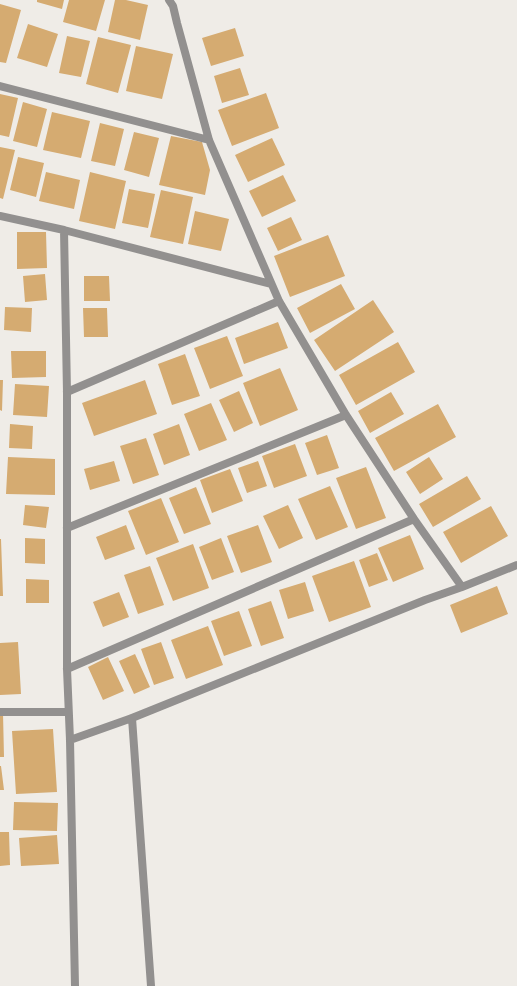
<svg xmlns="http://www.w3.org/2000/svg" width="517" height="986" font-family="'Public Sans',sans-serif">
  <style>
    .building { fill: #d5ab71 }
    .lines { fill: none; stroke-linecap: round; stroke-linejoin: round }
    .minor { stroke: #92908f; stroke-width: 8 }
  </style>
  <rect width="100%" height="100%" fill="#efece7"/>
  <!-- building -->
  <path class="building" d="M 37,0 L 64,0 L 62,9 L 37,2 Z
    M 69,0 L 105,0 L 96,31 L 63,22 Z
    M 115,0 L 126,0 L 148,5 L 140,40 L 108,32 Z
    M 0,4 L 21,10 L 6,63 L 0,62 Z
    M 28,24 L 58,34 L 47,67 L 17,58 Z
    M 235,28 L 244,56 L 211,66 L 202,38 Z
    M 67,36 L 90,41 L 81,77 L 59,73 Z
    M 98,37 L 131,45 L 118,93 L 86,84 Z
    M 136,46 L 173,54 L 162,99 L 126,91 Z
    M 240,68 L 249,95 L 222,103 L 214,76 Z
    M 266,93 L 279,128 L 232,146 L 218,110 Z
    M 0,94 L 18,98 L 9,137 L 0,135 Z
    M 23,102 L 47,109 L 37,147 L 13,141 Z
    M 52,112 L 90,121 L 81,158 L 43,150 Z
    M 100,123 L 124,129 L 115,166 L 91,161 Z
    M 134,132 L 159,138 L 149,177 L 124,170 Z
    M 171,136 L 202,142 L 210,170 L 205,195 L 159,185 Z
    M 272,138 L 285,165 L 248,182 L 235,155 Z
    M 0,147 L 15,150 L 3,199 L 0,198 Z
    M 18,157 L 44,163 L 36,197 L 10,190 Z
    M 46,172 L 80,180 L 74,209 L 39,201 Z
    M 90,172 L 126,181 L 115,229 L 79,221 Z
    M 283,175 L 296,201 L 262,217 L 249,191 Z
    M 129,189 L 155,194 L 148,228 L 122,223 Z
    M 161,190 L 193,197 L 183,244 L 150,237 Z
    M 195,211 L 229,219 L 221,251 L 188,244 Z
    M 291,217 L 302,240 L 278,251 L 267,228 Z
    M 17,232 L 46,232 L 47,268 L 17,269 Z
    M 328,235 L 345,276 L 290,297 L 274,256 Z
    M 45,274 L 47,300 L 25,302 L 23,276 Z
    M 84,276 L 109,276 L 110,301 L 84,301 Z
    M 341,284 L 355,309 L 310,333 L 297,308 Z
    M 373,300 L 394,332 L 335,371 L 314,340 Z
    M 5,307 L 32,308 L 31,332 L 4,330 Z
    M 83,308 L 107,308 L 108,337 L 84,337 Z
    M 278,322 L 288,348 L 244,364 L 235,338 Z
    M 227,336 L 243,376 L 210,389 L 194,348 Z
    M 398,342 L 415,372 L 356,405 L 339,375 Z
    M 11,351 L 46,351 L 46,377 L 12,378 Z
    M 185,354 L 200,396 L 172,405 L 158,364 Z
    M 280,368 L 298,410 L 260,426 L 243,383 Z
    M 0,380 L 3,380 L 2,411 L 0,410 Z
    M 145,380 L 157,414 L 94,436 L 82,403 Z
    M 15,384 L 49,386 L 47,417 L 13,415 Z
    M 239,391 L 253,423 L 234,432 L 219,400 Z
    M 391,392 L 404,414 L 370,433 L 358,411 Z
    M 211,403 L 227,440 L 199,451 L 184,414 Z
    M 438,404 L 456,437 L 394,471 L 375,438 Z
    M 10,424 L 33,426 L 32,449 L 9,448 Z
    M 179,424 L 190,455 L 164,465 L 153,434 Z
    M 327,435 L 339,468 L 317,475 L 305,443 Z
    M 146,438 L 159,475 L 133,484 L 120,446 Z
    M 295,444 L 307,476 L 274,488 L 262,456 Z
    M 8,457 L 55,459 L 55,495 L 6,494 Z
    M 429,457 L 443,479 L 420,494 L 406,472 Z
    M 114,461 L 120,481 L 90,490 L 84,469 Z
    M 258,461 L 267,486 L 247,493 L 238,468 Z
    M 366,467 L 386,518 L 356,529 L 336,478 Z
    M 230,469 L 243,501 L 212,513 L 200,480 Z
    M 467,476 L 481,499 L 433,527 L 419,504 Z
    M 330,486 L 348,527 L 316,540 L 298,499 Z
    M 196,487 L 211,524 L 184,534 L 169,498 Z
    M 161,498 L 179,542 L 146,555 L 128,511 Z
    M 25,505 L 49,507 L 46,528 L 23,525 Z
    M 288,505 L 303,538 L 279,549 L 263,516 Z
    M 491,506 L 508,536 L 461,563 L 443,532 Z
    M 126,525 L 135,549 L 105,560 L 96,537 Z
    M 258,525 L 272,562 L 241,573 L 227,536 Z
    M 410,535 L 424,569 L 393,582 L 378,548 Z
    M 25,538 L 45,539 L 45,564 L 25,563 Z
    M 221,538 L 234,572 L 212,580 L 199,547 Z
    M 0,539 L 1,539 L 3,596 L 0,596 Z
    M 193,544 L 209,588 L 173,601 L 156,558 Z
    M 377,553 L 388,580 L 369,587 L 359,560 Z
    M 354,561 L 371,607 L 329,622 L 312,576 Z
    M 150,566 L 164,605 L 138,614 L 124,575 Z
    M 26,579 L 49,580 L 49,603 L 26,603 Z
    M 305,582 L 314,611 L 288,619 L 279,590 Z
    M 497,586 L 508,614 L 461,633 L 450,605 Z
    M 119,592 L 129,617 L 103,627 L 93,602 Z
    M 271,601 L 284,638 L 261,646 L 248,609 Z
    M 239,611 L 252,646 L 224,656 L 211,621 Z
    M 208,626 L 223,665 L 186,679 L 171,640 Z
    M 18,642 L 21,694 L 0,695 L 0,643 Z
    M 161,642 L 174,678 L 154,685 L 141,649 Z
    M 135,654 L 150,687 L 134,694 L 119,661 Z
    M 108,657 L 124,691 L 103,700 L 88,667 Z
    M 0,713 L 3,713 L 4,757 L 0,757 Z
    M 53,729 L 57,792 L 16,794 L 12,731 Z
    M 0,766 L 1,766 L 4,790 L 0,790 Z
    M 14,802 L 58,803 L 57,831 L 13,830 Z
    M 0,832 L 9,832 L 10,865 L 0,866 Z
    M 57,835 L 59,864 L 21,866 L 19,838 Z"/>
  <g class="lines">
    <!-- minor -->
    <path class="minor" d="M 169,0 L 173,6 L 177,23 L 209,140 L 279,301 L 346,415 L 414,519 L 462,587
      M 0,86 L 209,140
      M 0,216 L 64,230 L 271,284
      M 64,230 L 67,392 L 67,669 L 70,740 L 75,986
      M 67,392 L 279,301
      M 67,528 L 346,415
      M 67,669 L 414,519
      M 0,712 L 68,712
      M 132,718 L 151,986
      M 70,740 L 132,718 L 425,600 L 462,587 L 517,565"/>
  </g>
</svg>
